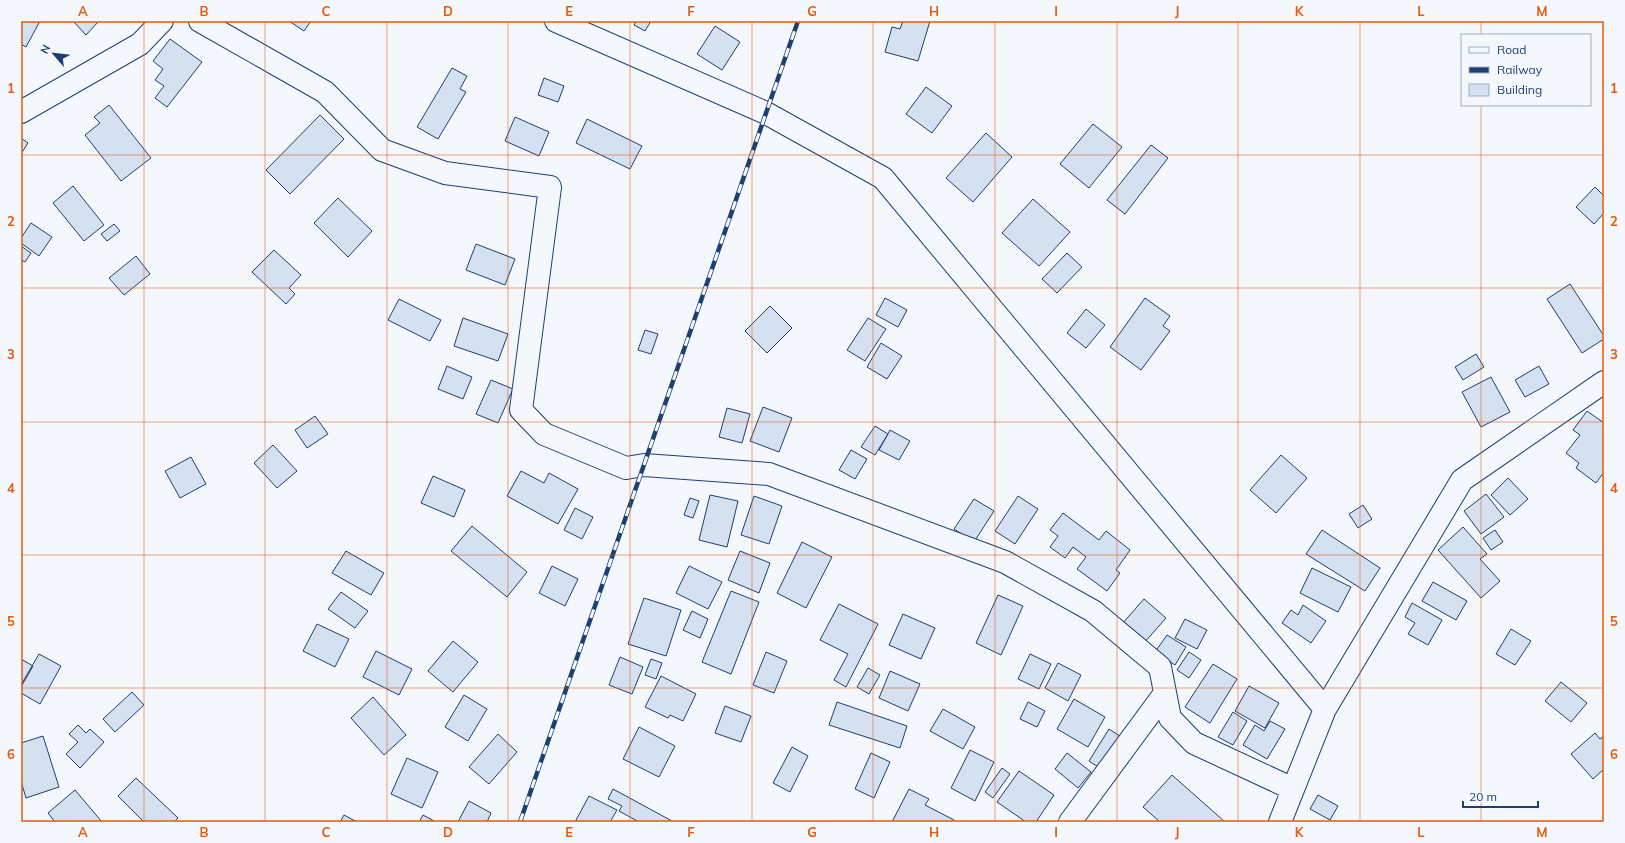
<svg xmlns="http://www.w3.org/2000/svg" width="1625" height="843" font-family="Mulish,sans-serif">
  <style>
    .building { fill: #d5e0f0; stroke: #1d3f73 }
    .lines { fill: none; stroke-linecap: round; stroke-linejoin: round }
    .minor-casing { stroke: #1d3f73; stroke-width: 24 }
    .minor { stroke: #f4f7fb; stroke-width: 22 }
    .rail-casing { stroke: #1d3f73; stroke-width: 4.5 }
    .rail { stroke: #f4f7fb; stroke-width: 3; stroke-dasharray: 9; stroke-linecap: butt }
    .grid { fill: none; stroke: #e8590c; stroke-width: 1; stroke-opacity: 0.55 }
    .neatline { fill: none; stroke: #e8590c; stroke-width: 1.5 }
    .grid-label { font-size: 13px; text-anchor: middle; font-weight: bold; fill: #e8590c }
  </style>
  <rect width="100%" height="100%" fill="#f4f7fb"/>
  <!-- building -->
  <path class="building" d="M 21,21 L 40,21 L 26,47 L 21,44 Z
    M 73,21 L 99,21 L 86,35 Z
    M 289,21 L 311,21 L 304,31 Z
    M 636,21 L 651,21 L 645,31 L 634,25 Z
    M 903,21 L 930,21 L 918,61 L 885,52 L 892,27 L 900,29 Z
    M 715,26 L 740,42 L 722,70 L 697,54 Z
    M 170,39 L 202,62 L 167,107 L 155,98 L 164,86 L 155,80 L 163,69 L 153,61 Z
    M 452,68 L 467,76 L 460,89 L 466,92 L 438,139 L 417,127 Z
    M 544,78 L 564,86 L 558,102 L 538,95 Z
    M 926,87 L 952,106 L 932,133 L 906,114 Z
    M 109,105 L 151,158 L 121,181 L 85,135 L 100,123 L 94,117 Z
    M 320,115 L 344,139 L 290,194 L 266,170 Z
    M 515,117 L 549,132 L 539,156 L 505,141 Z
    M 587,119 L 642,146 L 630,169 L 576,143 Z
    M 1093,124 L 1122,147 L 1089,188 L 1060,164 Z
    M 986,133 L 1012,157 L 973,202 L 946,178 Z
    M 21,138 L 28,143 L 21,154 Z
    M 1151,145 L 1168,158 L 1125,214 L 1107,200 Z
    M 73,186 L 104,225 L 84,241 L 53,203 Z
    M 1595,187 L 1604,196 L 1604,213 L 1594,224 L 1576,207 Z
    M 338,198 L 372,231 L 348,257 L 314,223 Z
    M 1033,199 L 1070,232 L 1039,266 L 1002,233 Z
    M 31,223 L 52,237 L 39,256 L 21,243 L 21,238 Z
    M 114,224 L 120,231 L 107,241 L 101,234 Z
    M 476,244 L 515,259 L 505,285 L 466,270 Z
    M 21,246 L 31,253 L 25,262 L 21,260 Z
    M 274,250 L 301,275 L 289,288 L 295,294 L 286,304 L 252,272 Z
    M 1067,253 L 1082,267 L 1057,293 L 1042,279 Z
    M 136,256 L 150,274 L 124,295 L 109,278 Z
    M 1570,284 L 1604,336 L 1604,339 L 1582,353 L 1547,299 Z
    M 885,298 L 907,310 L 898,327 L 876,315 Z
    M 1145,298 L 1170,316 L 1163,326 L 1170,331 L 1141,370 L 1110,347 Z
    M 399,299 L 441,320 L 430,341 L 388,320 Z
    M 770,306 L 792,328 L 767,353 L 745,331 Z
    M 1086,309 L 1105,325 L 1086,348 L 1067,333 Z
    M 463,318 L 508,334 L 498,361 L 454,346 Z
    M 868,318 L 886,329 L 865,361 L 847,350 Z
    M 645,330 L 658,334 L 651,354 L 638,350 Z
    M 881,343 L 902,356 L 887,379 L 867,367 Z
    M 1476,354 L 1484,367 L 1463,380 L 1455,367 Z
    M 447,366 L 472,377 L 463,399 L 438,389 Z
    M 1539,366 L 1549,384 L 1525,397 L 1515,380 Z
    M 1491,377 L 1510,412 L 1481,427 L 1462,392 Z
    M 491,380 L 513,389 L 498,423 L 476,414 Z
    M 763,407 L 792,418 L 779,452 L 750,441 Z
    M 727,408 L 750,414 L 742,443 L 719,437 Z
    M 1587,411 L 1604,423 L 1604,472 L 1596,483 L 1576,468 L 1579,463 L 1566,453 L 1580,435 L 1573,430 Z
    M 315,416 L 328,434 L 307,448 L 295,430 Z
    M 875,426 L 888,434 L 875,455 L 861,447 Z
    M 890,430 L 910,441 L 899,460 L 879,450 Z
    M 273,445 L 297,471 L 277,488 L 254,463 Z
    M 851,450 L 867,459 L 855,479 L 839,470 Z
    M 1281,455 L 1307,478 L 1276,513 L 1250,490 Z
    M 191,457 L 206,484 L 180,498 L 165,471 Z
    M 521,471 L 544,483 L 549,473 L 578,489 L 558,524 L 507,496 Z
    M 433,476 L 465,490 L 454,517 L 421,503 Z
    M 1508,478 L 1528,499 L 1510,515 L 1491,495 Z
    M 1486,494 L 1504,517 L 1481,534 L 1464,511 Z
    M 710,495 L 738,501 L 727,547 L 699,540 Z
    M 754,496 L 782,506 L 769,544 L 741,535 Z
    M 1018,496 L 1038,509 L 1015,544 L 995,531 Z
    M 690,498 L 699,501 L 693,518 L 684,515 Z
    M 974,499 L 994,511 L 974,542 L 954,529 Z
    M 1363,505 L 1372,519 L 1358,528 L 1349,514 Z
    M 575,508 L 593,517 L 582,539 L 564,530 Z
    M 1063,513 L 1099,540 L 1106,531 L 1130,550 L 1116,570 L 1120,573 L 1107,591 L 1077,569 L 1086,557 L 1073,547 L 1065,558 L 1050,547 L 1058,536 L 1050,530 Z
    M 472,526 L 527,572 L 507,597 L 451,551 Z
    M 1463,527 L 1487,554 L 1480,559 L 1500,581 L 1481,598 L 1438,550 Z
    M 1322,530 L 1380,568 L 1365,591 L 1306,554 Z
    M 1495,530 L 1503,542 L 1491,550 L 1483,538 Z
    M 802,542 L 832,557 L 806,608 L 777,593 Z
    M 346,551 L 384,573 L 371,595 L 332,573 Z
    M 740,551 L 770,563 L 759,593 L 728,580 Z
    M 552,566 L 578,579 L 565,606 L 539,593 Z
    M 689,566 L 722,582 L 708,609 L 676,593 Z
    M 1312,568 L 1351,587 L 1338,612 L 1300,593 Z
    M 1433,582 L 1467,601 L 1456,620 L 1422,601 Z
    M 731,591 L 759,602 L 731,674 L 702,662 Z
    M 341,592 L 368,611 L 355,628 L 328,609 Z
    M 998,595 L 1023,606 L 1001,655 L 976,643 Z
    M 644,598 L 681,610 L 666,656 L 628,644 Z
    M 1144,599 L 1166,618 L 1144,643 L 1122,624 Z
    M 1412,603 L 1442,620 L 1428,645 L 1408,634 L 1415,623 L 1405,617 Z
    M 839,604 L 878,624 L 846,687 L 834,680 L 848,654 L 820,640 Z
    M 1303,605 L 1326,621 L 1311,643 L 1282,623 L 1291,610 L 1298,615 Z
    M 692,611 L 708,619 L 700,638 L 683,630 Z
    M 903,614 L 935,628 L 921,659 L 889,645 Z
    M 1185,619 L 1207,630 L 1197,649 L 1175,638 Z
    M 317,624 L 349,639 L 335,667 L 303,651 Z
    M 1511,629 L 1531,641 L 1515,665 L 1496,654 Z
    M 1167,635 L 1186,647 L 1175,665 L 1155,652 Z
    M 453,641 L 478,662 L 453,692 L 428,671 Z
    M 376,651 L 412,669 L 399,695 L 363,677 Z
    M 766,652 L 787,661 L 774,693 L 753,685 Z
    M 1189,652 L 1201,660 L 1189,678 L 1177,670 Z
    M 39,654 L 61,666 L 40,704 L 21,693 L 21,685 Z
    M 1030,654 L 1051,664 L 1039,689 L 1018,679 Z
    M 620,657 L 643,667 L 632,694 L 609,685 Z
    M 21,659 L 33,666 L 21,687 Z
    M 651,659 L 662,663 L 656,679 L 645,675 Z
    M 1058,663 L 1081,675 L 1068,701 L 1045,688 Z
    M 1213,664 L 1237,679 L 1210,723 L 1185,707 Z
    M 868,668 L 880,675 L 869,694 L 857,687 Z
    M 890,671 L 920,684 L 908,711 L 879,698 Z
    M 661,676 L 696,694 L 683,721 L 670,715 L 668,718 L 645,707 Z
    M 1561,682 L 1587,703 L 1571,722 L 1545,701 Z
    M 1249,686 L 1279,703 L 1265,728 L 1235,711 Z
    M 132,692 L 144,705 L 115,732 L 103,719 Z
    M 464,695 L 487,709 L 468,741 L 445,727 Z
    M 373,697 L 406,735 L 384,755 L 351,718 Z
    M 1074,699 L 1105,717 L 1088,747 L 1057,729 Z
    M 837,702 L 907,726 L 900,748 L 829,725 Z
    M 1028,702 L 1045,711 L 1037,727 L 1020,719 Z
    M 725,706 L 751,716 L 741,742 L 715,733 Z
    M 943,709 L 975,727 L 963,749 L 930,731 Z
    M 1233,712 L 1247,721 L 1233,745 L 1218,737 Z
    M 1270,721 L 1285,729 L 1267,759 L 1243,745 L 1255,725 L 1264,731 Z
    M 78,725 L 86,733 L 90,729 L 104,742 L 80,768 L 66,754 L 78,742 L 69,734 Z
    M 639,727 L 675,746 L 659,777 L 623,759 Z
    M 1109,729 L 1123,738 L 1103,770 L 1089,761 Z
    M 1595,733 L 1600,739 L 1604,736 L 1604,769 L 1593,779 L 1571,754 Z
    M 498,734 L 517,752 L 489,784 L 469,767 Z
    M 43,736 L 59,787 L 26,798 L 21,781 L 21,743 Z
    M 792,747 L 808,756 L 790,792 L 773,783 Z
    M 970,750 L 994,762 L 975,801 L 951,788 Z
    M 871,753 L 890,762 L 874,798 L 855,789 Z
    M 1067,753 L 1091,772 L 1078,788 L 1055,769 Z
    M 407,758 L 438,772 L 422,808 L 391,794 Z
    M 1002,768 L 1010,774 L 993,798 L 985,792 Z
    M 1019,771 L 1054,795 L 1036,822 L 1026,822 L 997,802 Z
    M 1172,775 L 1225,822 L 1160,822 L 1143,807 Z
    M 136,778 L 178,818 L 174,822 L 144,822 L 118,796 Z
    M 613,789 L 672,821 L 672,822 L 639,822 L 619,811 L 622,806 L 608,799 Z
    M 909,789 L 929,799 L 925,805 L 954,820 L 953,822 L 892,822 Z
    M 75,790 L 102,822 L 55,822 L 48,813 Z
    M 1318,795 L 1338,806 L 1330,820 L 1310,809 Z
    M 589,796 L 617,810 L 610,822 L 575,822 Z
    M 469,801 L 491,813 L 487,822 L 458,822 Z
    M 344,815 L 357,822 L 340,822 Z
    M 423,815 L 436,822 L 419,822 Z"/>
  <g class="lines">
    <!-- minor casing -->
    <g class="minor-casing">
      <path id="minor" d="M 200,21 L 325,92 L 382,150 L 445,173 L 550,187 L 521,410 L 544,434 L 626,468 L 644,465 L 769,474 L 1005,562 L 1093,611 L 1160,667 L 1170,718 L 1194,743 L 1293,789
        M 556,21 L 766,113 L 883,178 L 1325,709
        M 21,112 L 140,44 L 162,21
        M 1070,822 L 1165,693
        M 1280,822 L 1325,709 L 1462,480 L 1604,382"/>
    </g>
    <!-- minor -->
    <use href="#minor" class="minor"/>
    <!-- rail casing -->
    <g class="rail-casing">
      <path id="rail" d="M 520,822 L 798,21"/>
    </g>
    <!-- rail -->
    <use href="#rail" class="rail"/>
  </g>
  <!-- grid -->
  <path class="grid" d="M 144,21 L 144,822M 265,21 L 265,822M 387,21 L 387,822M 508,21 L 508,822M 630,21 L 630,822M 752,21 L 752,822M 873,21 L 873,822M 995,21 L 995,822M 1117,21 L 1117,822M 1238,21 L 1238,822M 1360,21 L 1360,822M 1481,21 L 1481,35M 1481,105 L 1481,822M 21,155 L 1604,155M 21,288 L 1604,288M 21,422 L 1604,422M 21,555 L 1604,555M 21,688 L 1604,688"/>
  <!-- border -->
  <rect width="1625" height="843" fill="none" stroke="#f4f7fb" stroke-width="44"/>
  <!-- legend -->
  <rect x="1461" y="34" width="130" height="72" fill="#f4f7fb" stroke="#9eadc5"/>
  <rect x="1469" y="47" width="20" height="6" fill="#f4f7fb" stroke="#9eadc5"/>
  <text x="1497" y="54" font-size="12" fill="#1d3f73">Road</text>
  <rect x="1469" y="67" width="20" height="6" fill="#1d3f73" stroke="#9eadc5"/>
  <text x="1497" y="74" font-size="12" fill="#1d3f73">Railway</text>
  <rect x="1469" y="84" width="20" height="12" fill="#d5e0f0" stroke="#9eadc5"/>
  <text x="1497" y="94" font-size="12" fill="#1d3f73">Building</text>
  <!-- north arrow -->
  <g transform="translate(54 54) rotate(298)" stroke="#f4f7fb" stroke-width="3" paint-order="stroke">
  <path d="M0-3L7 15L0 10L-7 15Z" fill="#1d3f73"/>
  <text y="-6" font-size="11" font-weight="bold" text-anchor="middle" fill="#1d3f73">N</text>
  </g>
  <!-- scale -->
  <path d="M1463 801v6h75v-6" fill="none" stroke="#1d3f73" stroke-width="2"/>
  <text x="1469" y="801" font-size="12" fill="#1d3f73" stroke="#f4f7fb" stroke-width="3" paint-order="stroke">20 m</text>
  <rect x="22" y="22" width="1581" height="799" class="neatline"/>
  <g class="grid-label">
    <text x="83" y="16">A</text>
    <text x="204" y="16">B</text>
    <text x="326" y="16">C</text>
    <text x="448" y="16">D</text>
    <text x="569" y="16">E</text>
    <text x="691" y="16">F</text>
    <text x="812" y="16">G</text>
    <text x="934" y="16">H</text>
    <text x="1056" y="16">I</text>
    <text x="1177" y="16">J</text>
    <text x="1299" y="16">K</text>
    <text x="1421" y="16">L</text>
    <text x="1542" y="16">M</text>
    <text x="11" y="93">1</text>
    <text x="1614" y="93">1</text>
    <text x="11" y="226">2</text>
    <text x="1614" y="226">2</text>
    <text x="11" y="359">3</text>
    <text x="1614" y="359">3</text>
    <text x="11" y="493">4</text>
    <text x="1614" y="493">4</text>
    <text x="11" y="626">5</text>
    <text x="1614" y="626">5</text>
    <text x="11" y="759">6</text>
    <text x="1614" y="759">6</text>
    <text x="83" y="837">A</text>
    <text x="204" y="837">B</text>
    <text x="326" y="837">C</text>
    <text x="448" y="837">D</text>
    <text x="569" y="837">E</text>
    <text x="691" y="837">F</text>
    <text x="812" y="837">G</text>
    <text x="934" y="837">H</text>
    <text x="1056" y="837">I</text>
    <text x="1177" y="837">J</text>
    <text x="1299" y="837">K</text>
    <text x="1421" y="837">L</text>
    <text x="1542" y="837">M</text>
  </g>
</svg>
